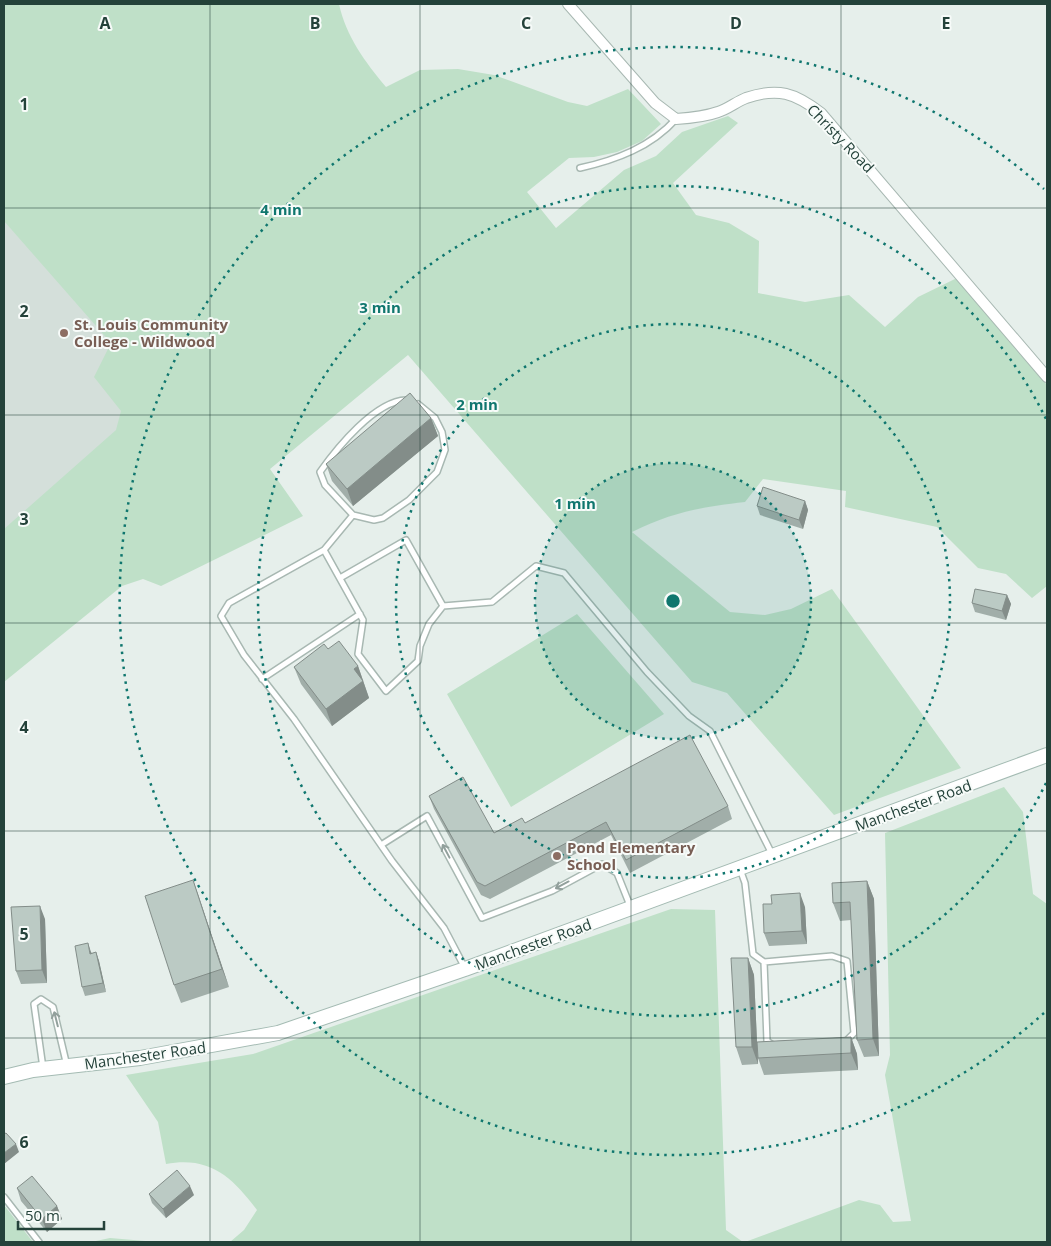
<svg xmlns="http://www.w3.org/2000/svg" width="1051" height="1246" font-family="'Open Sans',sans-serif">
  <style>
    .built { fill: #d4dfda }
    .green { fill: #bfe0c8 }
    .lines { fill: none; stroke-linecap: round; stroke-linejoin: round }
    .lane-casing { stroke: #a8b8b2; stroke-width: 8 }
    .street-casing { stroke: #a8b8b2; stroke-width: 12 }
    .secondary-casing { stroke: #a4bbb3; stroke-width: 16 }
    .lane { stroke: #fff; stroke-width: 5 }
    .street { stroke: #fff; stroke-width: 10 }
    .secondary { stroke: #fff; stroke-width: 14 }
    .wall { fill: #a1aea9 }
    .shaded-wall { fill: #838d89 }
    .building { fill: #bbcac4; stroke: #838d89 }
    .oneway { stroke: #92a09c }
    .grid { fill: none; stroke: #24423a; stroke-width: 1; stroke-opacity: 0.55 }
    .ring { fill: none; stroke: #0f766e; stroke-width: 2.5; stroke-dasharray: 2.5 5 }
    .education-dot { fill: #8d6e63; stroke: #f7fbf9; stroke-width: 2 }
    .labels { text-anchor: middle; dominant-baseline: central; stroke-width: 4; stroke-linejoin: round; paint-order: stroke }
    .street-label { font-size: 15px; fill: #24423a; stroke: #f7fbf9 }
    .education-label { font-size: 15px; font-weight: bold; fill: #785e54; stroke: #f7fbf9; text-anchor: start }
    .grid-label { font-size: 16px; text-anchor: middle; font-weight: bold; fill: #24423a; stroke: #f7fbf9; stroke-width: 4; stroke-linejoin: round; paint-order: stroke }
    .centre { fill: #0f766e; stroke: #f7fbf9; stroke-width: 2.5 }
    .ring-label { font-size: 15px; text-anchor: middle; font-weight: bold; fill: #0f766e; stroke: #f7fbf9; stroke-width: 4; stroke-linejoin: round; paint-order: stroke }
  </style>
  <rect width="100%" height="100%" fill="#e6efeb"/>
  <!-- built -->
  <path class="built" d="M 4,191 L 245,475 L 4,679 Z"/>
  <!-- green -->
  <path class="green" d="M 4,4 L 339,4 C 346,36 365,62 386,87 L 420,70 L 458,69 L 494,75 L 568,102 L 587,106 L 628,89 L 661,124 L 642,141 L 617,152 L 594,157 L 569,158 L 527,192 L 556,228 L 624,170 L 656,156 L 682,132 L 728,116 L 738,123 L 673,183 L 696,215 L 729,223 L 759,241 L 758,293 L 805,302 L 849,295 L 885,327 L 918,297 L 957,278 L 1047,385 L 1047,586 L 1032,598 L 1006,574 L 978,568 L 937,527 L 845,507 L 846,491 L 763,479 L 745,502 C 702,507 672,512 632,532 L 730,612 L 765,615 L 791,609 L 832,589 L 961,768 L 834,815 L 727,693 L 692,682 L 408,355 L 270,469 L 303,516 L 161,586 L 143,579 L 122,586 L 4,682 L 4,529 L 116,430 L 121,411 L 94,377 L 111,343 L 4,221 Z
    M 577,614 L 664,714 L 511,807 L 447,694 Z
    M 1004,787 L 1023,812 L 1033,894 L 1047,904 L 1047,1242 L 745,1242 L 859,1200 L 880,1205 L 893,1222 L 911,1221 L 885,1075 L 890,1055 L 885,833 Z
    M 671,909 L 715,910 L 726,1230 L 743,1242 L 230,1242 L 244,1230 L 257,1210 C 232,1177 210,1156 166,1164 L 158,1122 L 126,1075 L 253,1054 Z
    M 4,1205 L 33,1242 L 4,1242 Z
    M 110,1238 L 157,1242 L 91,1242 Z"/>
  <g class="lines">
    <!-- lane casing -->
    <g class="lane-casing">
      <path id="lane" d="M 580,168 C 616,160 651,147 676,119
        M 353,515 L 325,485 L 320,472 C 337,448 375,401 406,400
        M 324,550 L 353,515 L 374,520 L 383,518 L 409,500 L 437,472 L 445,450 L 442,432 L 435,418 L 418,404
        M 340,578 L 406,540 L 443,606
        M 262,679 L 360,614
        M 381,845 L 427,816 L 482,918 L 552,891 L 602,864 L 617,873 L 631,908
        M 740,869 L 745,883 L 753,954 L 764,962 L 832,956 L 847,961 L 854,1033 L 846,1041
        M 764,962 L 767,1041 L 773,1045
        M 465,968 L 444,928 L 392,861 L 294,719 L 244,655 L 221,616 L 229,603 L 324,550 L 363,620 L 358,654 L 386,691 L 418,661 L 420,646 L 429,624 L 443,606 L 492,602 L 536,566 L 564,573 L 647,672 L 689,716 L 710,731 L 772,854
        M 43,1068 L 34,1004 L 41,999 L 53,1007 L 67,1066
        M 4,1197 L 39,1242"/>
    </g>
    <!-- street casing -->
    <g class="street-casing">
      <path id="street" d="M 568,4 L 655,103 L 676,119 C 691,118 704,117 718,112 C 728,109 736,102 746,98 C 778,87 795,93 821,113 L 1047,377"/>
    </g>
    <!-- secondary casing -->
    <g class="secondary-casing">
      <path id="secondary" d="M 4,1077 L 33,1070 L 140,1058 L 278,1033 L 465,969 L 1047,755"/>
    </g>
    <!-- lane -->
    <use href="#lane" class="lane"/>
    <!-- street -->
    <use href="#street" class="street"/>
    <!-- secondary -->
    <use href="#secondary" class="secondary"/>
  </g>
  <!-- wall -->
  <path class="wall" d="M 431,418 L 438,436 L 353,506 L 332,481 L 326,464 Z
    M 805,501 L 808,510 L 803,529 L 760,515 L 757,506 Z
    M 1007,595 L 1011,604 L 1006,620 L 975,612 L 972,603 Z
    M 328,649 L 358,666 L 369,698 L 332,726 L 301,684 L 294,667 Z
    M 429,796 L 494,833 L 525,823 L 728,806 L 732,819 L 630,873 L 611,835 L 490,899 L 481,895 L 434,809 Z
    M 193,880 L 229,987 L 181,1003 L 174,985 Z
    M 867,881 L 874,899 L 879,1056 L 864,1057 L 857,1040 L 851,920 L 840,921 L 833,903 Z
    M 805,907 L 807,944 L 769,946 L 764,933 Z
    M 45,919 L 47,983 L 21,984 L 16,971 Z
    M 91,952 L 92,953 L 96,952 L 99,961 L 106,992 L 85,996 L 82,987 Z
    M 748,958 L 754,975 L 757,1042 L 851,1037 L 857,1054 L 858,1070 L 764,1075 L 758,1058 L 758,1064 L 742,1065 L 736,1047 Z
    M 17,1188 L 57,1206 L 62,1219 L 47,1232 L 21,1201 Z
    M 149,1194 L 194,1195 L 166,1218 L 152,1203 Z"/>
  <!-- shaded-wall -->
  <path class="shaded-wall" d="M 431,418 L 438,436 L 353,506 L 347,489 Z
    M 805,501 L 808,510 L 803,529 L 799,520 Z
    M 1007,595 L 1011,604 L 1006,620 L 1002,611 Z
    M 358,666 L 369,698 L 332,726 L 326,709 L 354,669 Z
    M 193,880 L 199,897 L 229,987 L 222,969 Z
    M 867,881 L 874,899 L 879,1056 L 873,1039 Z
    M 800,893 L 805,907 L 807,944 L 802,931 Z
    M 40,906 L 45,919 L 47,983 L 42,970 Z
    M 88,943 L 91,952 L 93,963 L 90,954 Z
    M 96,952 L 99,961 L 106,992 L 103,983 Z
    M 748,958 L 754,975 L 758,1064 L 752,1047 Z
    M 851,1037 L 857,1054 L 858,1070 L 851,1053 Z
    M 16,1144 L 19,1152 L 4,1164 L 4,1153 Z
    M 190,1186 L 194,1195 L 166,1218 L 163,1209 Z
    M 57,1206 L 62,1219 L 47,1232 L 42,1219 Z"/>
  <!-- building -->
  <path class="building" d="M 410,393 L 431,418 L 347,489 L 326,464 Z
    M 763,487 L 805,501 L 799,520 L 757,506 Z
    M 975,589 L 1007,595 L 1002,611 L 972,603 Z
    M 339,641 L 358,666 L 354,669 L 363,681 L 326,709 L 294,667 L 324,644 L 328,649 Z
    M 690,735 L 728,806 L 626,860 L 606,822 L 485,886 L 477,882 L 429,796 L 463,777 L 494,833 L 522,818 L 525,823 Z
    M 193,880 L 222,969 L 174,985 L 145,896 Z
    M 867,881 L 873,1039 L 857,1040 L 850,902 L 833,903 L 832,883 Z
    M 800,893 L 802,931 L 764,933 L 763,904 L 772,904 L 771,895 Z
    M 40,906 L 42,970 L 16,971 L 11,907 Z
    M 88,943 L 90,954 L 96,952 L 103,983 L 82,987 L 75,946 Z
    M 731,958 L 748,958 L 752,1047 L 736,1047 Z
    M 851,1037 L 851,1053 L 758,1058 L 757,1042 Z
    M 6,1133 L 16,1144 L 4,1153 L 4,1134 Z
    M 177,1170 L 190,1186 L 163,1209 L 149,1194 Z
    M 32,1176 L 57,1206 L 42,1219 L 17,1188 Z"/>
  <!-- one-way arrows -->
  <defs><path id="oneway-shaft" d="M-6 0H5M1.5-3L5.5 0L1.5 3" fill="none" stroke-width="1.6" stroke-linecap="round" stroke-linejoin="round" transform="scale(1.25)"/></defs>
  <g class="oneway">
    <use href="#oneway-shaft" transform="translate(446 851) rotate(-118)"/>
    <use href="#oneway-shaft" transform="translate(562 885) rotate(152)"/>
    <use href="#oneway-shaft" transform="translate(56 1019) rotate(-104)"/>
  </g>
  <!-- grid -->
  <path class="grid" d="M 210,4 L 210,1242M 420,4 L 420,1242M 631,4 L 631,1242M 841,4 L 841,1242M 4,208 L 1047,208M 4,415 L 1047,415M 4,623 L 1047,623M 4,831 L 1047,831M 4,1038 L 1047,1038"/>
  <!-- distance rings -->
  <circle cx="673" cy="601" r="138" fill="#0f766e" fill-opacity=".12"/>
  <g class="ring">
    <circle cx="673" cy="601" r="138"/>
    <circle cx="673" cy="601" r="277"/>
    <path d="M1046 783A415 415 0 1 1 1046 419"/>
    <path d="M1044 1013A554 554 0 1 1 1044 189"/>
  </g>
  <!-- markers -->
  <g class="education-dot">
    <circle cx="64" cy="333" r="5"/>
    <circle cx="557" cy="856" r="5"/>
  </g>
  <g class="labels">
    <!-- street labels -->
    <g class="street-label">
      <text transform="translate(841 138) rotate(46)">Christy Road</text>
      <text transform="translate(913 805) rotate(-20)">Manchester Road</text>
      <text transform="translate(533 944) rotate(-20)">Manchester Road</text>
      <text transform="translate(145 1055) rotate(-8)">Manchester Road</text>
    </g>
    <!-- education labels -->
    <g class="education-label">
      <text x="74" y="324">St. Louis Community<tspan x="74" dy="17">College - Wildwood</tspan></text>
      <text x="567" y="847">Pond Elementary<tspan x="567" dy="17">School</tspan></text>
    </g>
  </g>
  <g class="grid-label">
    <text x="105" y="29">A</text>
    <text x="315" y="29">B</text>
    <text x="526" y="29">C</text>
    <text x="736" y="29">D</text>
    <text x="946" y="29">E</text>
    <text x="24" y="110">1</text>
    <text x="24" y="317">2</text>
    <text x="24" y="525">3</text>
    <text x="24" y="733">4</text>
    <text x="24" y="940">5</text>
    <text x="24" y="1148">6</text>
  </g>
  <circle cx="673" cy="601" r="8" class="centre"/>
  <g class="ring-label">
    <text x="281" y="215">4 min</text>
    <text x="380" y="313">3 min</text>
    <text x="477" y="410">2 min</text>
    <text x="575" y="509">1 min</text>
  </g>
  <!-- border -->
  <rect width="1051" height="1246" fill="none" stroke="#24423a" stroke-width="10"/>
  <!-- scale -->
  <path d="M18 1221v8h86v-8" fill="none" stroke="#24423a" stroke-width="2.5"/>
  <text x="25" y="1221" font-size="15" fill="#24423a" stroke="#f7fbf9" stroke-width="4" paint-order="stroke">50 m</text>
</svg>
